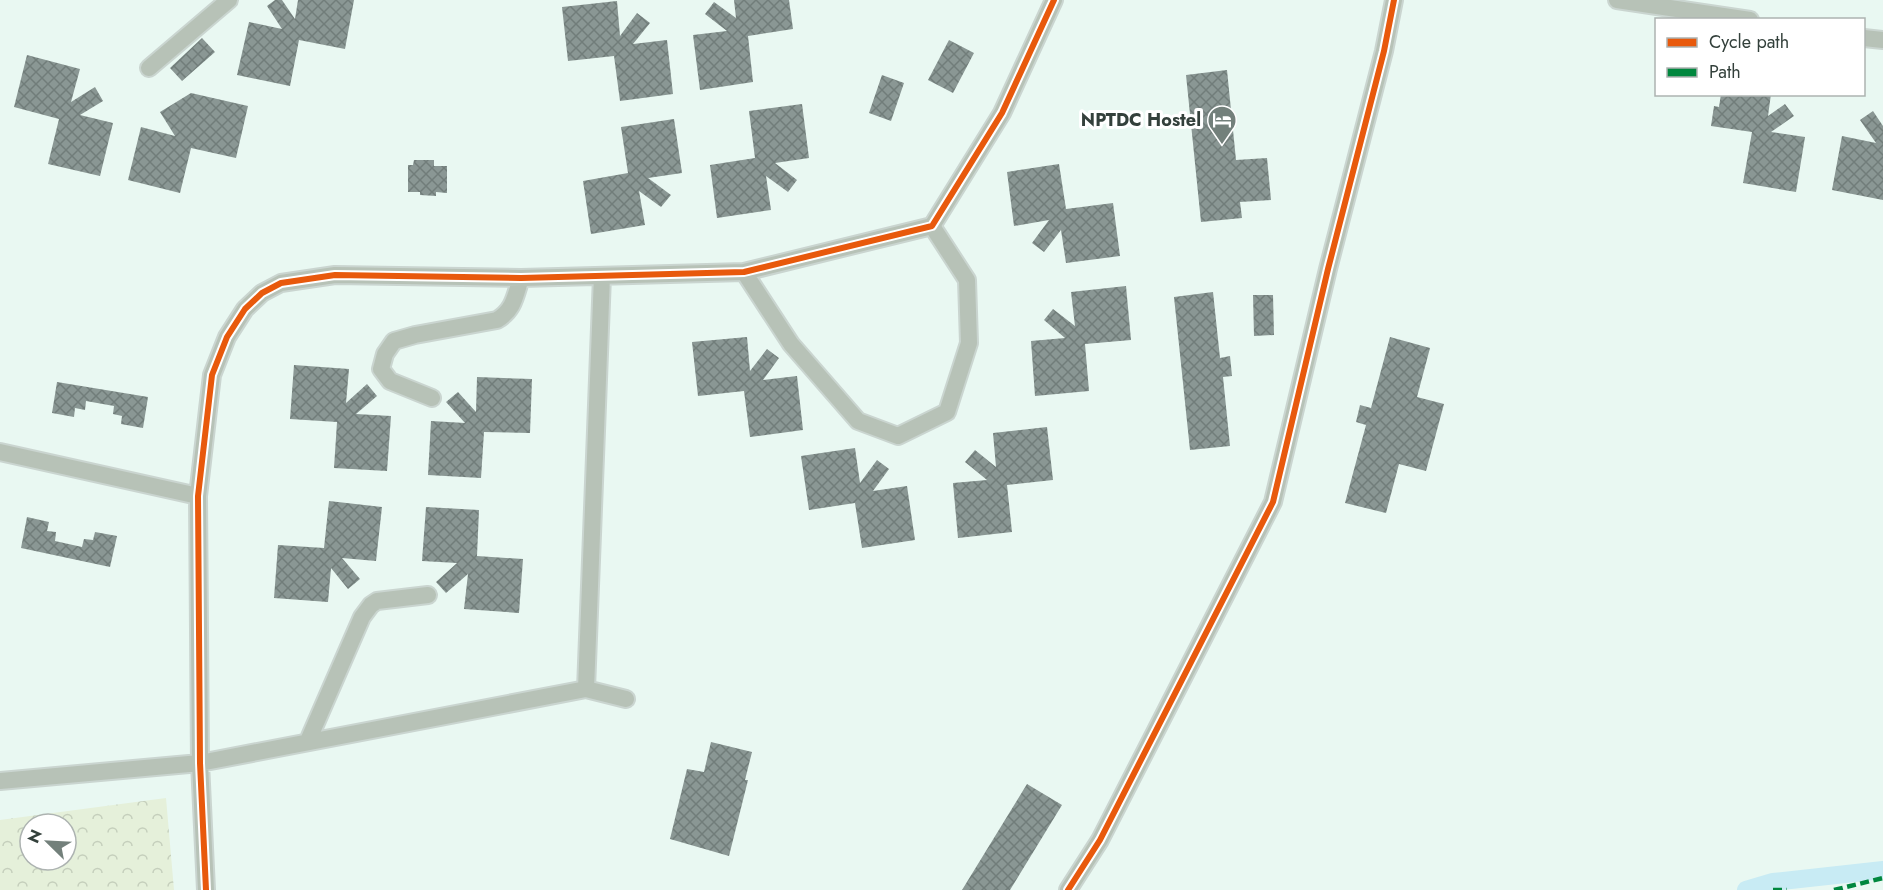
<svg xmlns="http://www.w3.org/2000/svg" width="1883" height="890" font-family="Jost,sans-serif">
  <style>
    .park { fill: url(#park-crowns); fill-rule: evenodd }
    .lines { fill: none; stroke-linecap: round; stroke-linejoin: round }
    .canal { stroke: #c8ebf4; stroke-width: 18 }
    .building { fill: url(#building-cross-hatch) }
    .street-casing { stroke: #cad5d0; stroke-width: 20 }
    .street { stroke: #b7c2b7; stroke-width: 16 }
    .quiet { stroke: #00873e; stroke-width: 4.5; stroke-dasharray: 9 4.5; stroke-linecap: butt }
    .cycleway-casing { stroke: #fff; stroke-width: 10 }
    .cycleway { stroke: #e8590c; stroke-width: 6 }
    .labels { text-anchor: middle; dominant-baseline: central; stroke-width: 6; stroke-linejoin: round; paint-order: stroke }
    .poi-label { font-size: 18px; font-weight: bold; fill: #33403b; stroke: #fff; text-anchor: end }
  </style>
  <defs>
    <pattern id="park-crowns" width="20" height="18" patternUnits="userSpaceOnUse" patternTransform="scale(1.5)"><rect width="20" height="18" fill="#e5f0da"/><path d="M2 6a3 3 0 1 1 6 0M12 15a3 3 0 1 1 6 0" fill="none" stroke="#c5cfbc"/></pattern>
    <pattern id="building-cross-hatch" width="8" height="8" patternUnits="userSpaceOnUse" patternTransform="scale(1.5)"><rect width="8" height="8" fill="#8a9794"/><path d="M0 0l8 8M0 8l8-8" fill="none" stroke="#717d7a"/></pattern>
  </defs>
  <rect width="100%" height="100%" fill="#e9f8f2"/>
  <!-- park -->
  <path class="park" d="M 166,798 L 174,890 L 0,890 L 0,820 ZM 30,824 L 66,824 L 66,860 L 30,860 Z"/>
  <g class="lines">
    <!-- canal -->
    <path class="canal" d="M 1746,890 L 1773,882 L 1883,870"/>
  </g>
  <!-- building -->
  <path class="building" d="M 275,0 L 282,0 L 295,19 L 298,0 L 354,0 L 345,49 L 299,40 L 290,86 L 237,75 L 249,22 L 282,29 L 267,6 Z
    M 734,0 L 789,0 L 793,29 L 748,36 L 753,82 L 700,90 L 693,35 L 727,31 L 705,14 L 714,2 L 736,18 Z
    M 617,1 L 620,36 L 637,13 L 650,23 L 633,44 L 667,40 L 673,94 L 620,101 L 614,56 L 568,61 L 562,7 Z
    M 202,38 L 215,52 L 182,81 L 170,68 Z
    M 949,40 L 974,53 L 953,93 L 928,80 Z
    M 27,55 L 80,69 L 71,102 L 95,87 L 103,101 L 80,115 L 113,123 L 100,176 L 48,164 L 59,119 L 14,107 Z
    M 1227,70 L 1236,160 L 1267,158 L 1271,200 L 1240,202 L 1242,218 L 1201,222 L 1186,75 Z
    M 882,75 L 904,83 L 891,121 L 869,113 Z
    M 191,93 L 248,106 L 236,158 L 191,148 L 180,193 L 128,180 L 141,127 L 175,136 L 160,112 Z
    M 1721,94 L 1771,94 L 1768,116 L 1785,104 L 1794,116 L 1771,132 L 1805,137 L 1796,192 L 1743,183 L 1752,132 L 1711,126 L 1714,106 L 1719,107 Z
    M 802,104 L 809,158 L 775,163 L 797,180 L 788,192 L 766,176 L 771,210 L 717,218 L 710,165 L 755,158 L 749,111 Z
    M 1873,111 L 1883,126 L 1883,200 L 1832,190 L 1842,136 L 1876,143 L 1860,120 Z
    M 674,119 L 682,173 L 648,178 L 671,195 L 661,207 L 639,191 L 645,225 L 591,234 L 583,181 L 628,173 L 621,127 Z
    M 414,160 L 434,160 L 434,166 L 447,166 L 447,193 L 436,192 L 436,196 L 420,195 L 420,192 L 408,192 L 408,165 L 413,165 Z
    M 1059,164 L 1066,209 L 1113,203 L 1120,256 L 1066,263 L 1061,230 L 1044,252 L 1032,243 L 1049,220 L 1014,226 L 1007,172 Z
    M 1126,286 L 1131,340 L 1085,344 L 1089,391 L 1035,396 L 1031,341 L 1065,338 L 1044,320 L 1053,309 L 1075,326 L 1071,292 Z
    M 1213,292 L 1220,358 L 1230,356 L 1232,376 L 1223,377 L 1230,446 L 1190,450 L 1174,297 Z
    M 1253,295 L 1273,295 L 1274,335 L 1254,336 Z
    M 747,337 L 750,371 L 767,349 L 779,358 L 763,380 L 797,376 L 803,430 L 750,437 L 744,391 L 698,396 L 692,342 Z
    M 1390,337 L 1430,348 L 1417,397 L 1444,404 L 1426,471 L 1399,464 L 1386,513 L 1345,503 L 1366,425 L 1356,422 L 1360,405 L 1371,408 Z
    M 294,365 L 349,369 L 346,403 L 367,384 L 377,396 L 356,414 L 391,416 L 387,471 L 334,468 L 337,422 L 290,419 Z
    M 477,377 L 532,379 L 530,433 L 484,432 L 481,478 L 428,475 L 431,421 L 465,423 L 446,402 L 458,392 L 476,412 Z
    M 57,382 L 148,397 L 143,428 L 121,424 L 122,416 L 113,414 L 114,406 L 86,401 L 85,410 L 75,408 L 74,417 L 52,413 Z
    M 1047,427 L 1053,480 L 1007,485 L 1012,532 L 958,538 L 953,483 L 987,480 L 965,462 L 975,450 L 996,467 L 993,433 Z
    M 855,448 L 860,483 L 877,460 L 889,469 L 873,491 L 907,486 L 915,540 L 862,548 L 855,503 L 809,510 L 801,456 Z
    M 329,501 L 382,507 L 376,561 L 342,558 L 360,579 L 348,589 L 331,568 L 328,602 L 274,598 L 278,545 L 324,548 Z
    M 426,507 L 479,510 L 477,556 L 523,559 L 519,613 L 464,609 L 468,574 L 446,593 L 436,582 L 457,563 L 422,561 Z
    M 27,517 L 49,522 L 47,531 L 56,532 L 55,541 L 82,547 L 84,539 L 93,540 L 95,532 L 117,536 L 110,567 L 21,548 Z
    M 711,742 L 752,752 L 745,780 L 748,780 L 729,856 L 670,839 L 687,769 L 704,772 Z
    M 1027,784 L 1062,805 L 1010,890 L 962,890 Z"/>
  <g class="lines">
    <!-- street casing -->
    <g class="street-casing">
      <path id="street" d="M 1617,0 L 1750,20
        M 1864,38 L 1883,40
        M 149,68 L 229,0
        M 744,272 L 791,344 L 858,421 L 898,436 L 947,412 L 969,343 L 967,280 L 932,226
        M 432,398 L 390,381 L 381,369 L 385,354 L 394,341 L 415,335 L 497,320 C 514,310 515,296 521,278
        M 0,452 L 198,496
        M 586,689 L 602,276
        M 308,741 L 362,617 L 371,605 L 377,601 L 428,595
        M 0,781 L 200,763 L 586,689 L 626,699
        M 206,890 L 200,763 L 198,496 L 212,375 L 227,337 L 245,309 L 262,293 L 281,283 L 335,275 L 521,278 L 744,272 L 932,226 L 1002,113 L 1054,0
        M 1068,890 L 1100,840 L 1273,502 L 1328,269 L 1384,51 L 1394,0"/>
    </g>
    <!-- street -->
    <use href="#street" class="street"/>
    <!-- quiet -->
    <path class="quiet" d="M 1773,890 L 1787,890
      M 1834,890 L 1883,878"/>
    <!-- cycleway casing -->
    <g class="cycleway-casing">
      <path id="cycleway" d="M 206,890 L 200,763 L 198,496 L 212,375 L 227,337 L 245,309 L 262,293 L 281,283 L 335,275 L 521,278 L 744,272 L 932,226 L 1002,113 L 1054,0
        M 1068,890 L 1100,840 L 1273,502 L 1328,269 L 1384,51 L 1394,0"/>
    </g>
    <!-- cycleway -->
    <use href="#cycleway" class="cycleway"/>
  </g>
  <!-- icons -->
  <defs>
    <g id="hotel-pin" transform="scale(1.5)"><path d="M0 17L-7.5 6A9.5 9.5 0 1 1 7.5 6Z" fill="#73807b" stroke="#fff"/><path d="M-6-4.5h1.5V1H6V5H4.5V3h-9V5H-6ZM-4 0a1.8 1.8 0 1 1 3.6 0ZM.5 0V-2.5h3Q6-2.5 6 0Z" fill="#fff"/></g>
  </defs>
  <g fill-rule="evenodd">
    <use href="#hotel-pin" x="1222" y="120"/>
  </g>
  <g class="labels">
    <!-- poi labels -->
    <g class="poi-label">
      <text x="1201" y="120">NPTDC Hostel</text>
    </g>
  </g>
  <!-- legend -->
  <rect x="1655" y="18" width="210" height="78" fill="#ffffff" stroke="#adb3b1" stroke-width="1.5"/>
  <rect x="1667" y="38" width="30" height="9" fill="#e8590c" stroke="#adb3b1" stroke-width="1.5"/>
  <text x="1709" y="48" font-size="18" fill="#33403b">Cycle path</text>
  <rect x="1667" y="68" width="30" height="9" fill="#00873e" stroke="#adb3b1" stroke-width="1.5"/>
  <text x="1709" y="78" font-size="18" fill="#33403b">Path</text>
  <!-- north arrow -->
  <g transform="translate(48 842) rotate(294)"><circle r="28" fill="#ffffff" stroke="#adb3b1" stroke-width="1.5"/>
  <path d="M0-4.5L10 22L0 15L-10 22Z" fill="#73807b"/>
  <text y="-9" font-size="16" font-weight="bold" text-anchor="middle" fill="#33403b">N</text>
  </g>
</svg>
